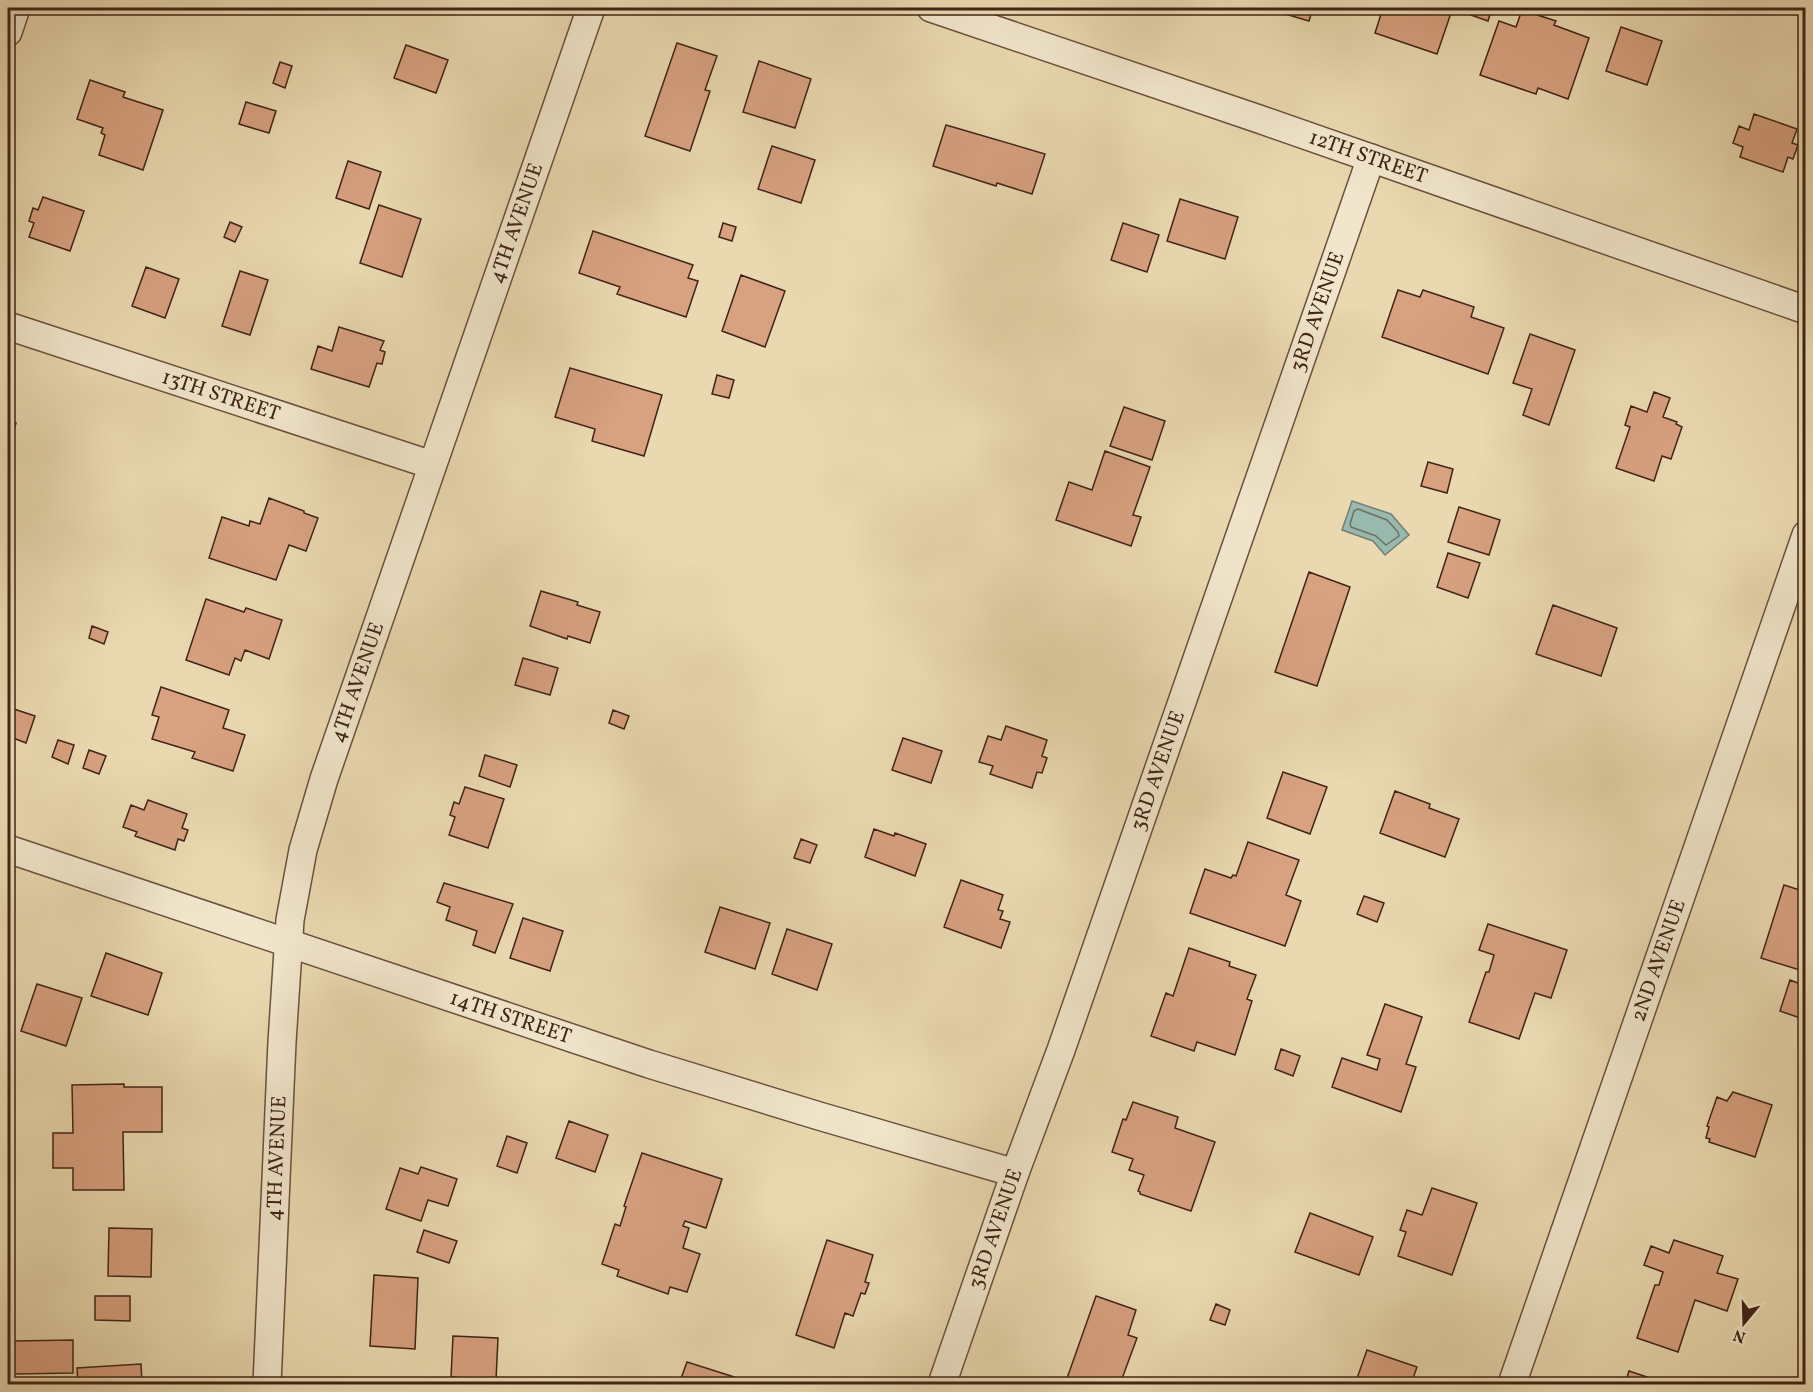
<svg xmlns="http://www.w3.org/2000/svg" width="1813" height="1392" font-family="Vollkorn,serif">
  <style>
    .water { fill: #98baae; stroke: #757e72; stroke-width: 1.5 }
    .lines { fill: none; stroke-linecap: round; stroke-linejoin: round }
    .shore { stroke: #6c6f62; stroke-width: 1.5 }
    .building { fill: #d8a180; stroke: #402417; stroke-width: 1.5 }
    .street-casing { stroke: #6a513d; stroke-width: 30 }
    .street { stroke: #f1e6cc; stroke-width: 27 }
    .labels { text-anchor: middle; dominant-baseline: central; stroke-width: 4.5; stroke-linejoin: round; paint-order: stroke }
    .street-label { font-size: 21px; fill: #402417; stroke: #f1e6cc }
  </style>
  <rect width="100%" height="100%" fill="#ead9b0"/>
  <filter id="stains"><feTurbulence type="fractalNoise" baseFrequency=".00333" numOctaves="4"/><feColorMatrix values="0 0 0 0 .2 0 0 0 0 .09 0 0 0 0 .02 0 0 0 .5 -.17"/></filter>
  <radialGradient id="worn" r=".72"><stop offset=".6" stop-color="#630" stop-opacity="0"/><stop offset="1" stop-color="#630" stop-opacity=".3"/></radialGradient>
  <!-- water -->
  <path class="water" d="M 1352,501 L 1391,514 L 1409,535 L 1385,555 L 1373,541 L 1342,530 Z"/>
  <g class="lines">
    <!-- shore -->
    <path class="shore" d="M 1358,509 L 1387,520 L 1398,532 L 1399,536 L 1386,545 L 1376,536 L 1351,527 L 1350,524 L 1354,511 Z"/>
  </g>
  <!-- building -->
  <path class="building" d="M 1276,8 L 1321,8 L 1319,14 L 1312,11 L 1309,21 L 1275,11 Z
    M 1383,8 L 1444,8 L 1452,10 L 1437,54 L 1375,33 Z
    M 1451,8 L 1492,8 L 1488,21 Z
    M 1522,10 L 1556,21 L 1554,25 L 1589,38 L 1568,99 L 1538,88 L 1536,94 L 1480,75 L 1499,21 L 1516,27 Z
    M 1621,27 L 1662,41 L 1647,85 L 1606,71 Z
    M 677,43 L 717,56 L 705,90 L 710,91 L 690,151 L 645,136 Z
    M 406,45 L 448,60 L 436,93 L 394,78 Z
    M 759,61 L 811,79 L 795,128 L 743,112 Z
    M 280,62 L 292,66 L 285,88 L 273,83 Z
    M 90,80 L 125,92 L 123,97 L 163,110 L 143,170 L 99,155 L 105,135 L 101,133 L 103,128 L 77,119 Z
    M 246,102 L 276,111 L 269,133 L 239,124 Z
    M 1754,114 L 1797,129 L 1792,143 L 1798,145 L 1793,159 L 1788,157 L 1783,172 L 1740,157 L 1743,147 L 1733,143 L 1739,126 L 1749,130 Z
    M 946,125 L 1045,154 L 1032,194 L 997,183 L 996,186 L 933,166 Z
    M 772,146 L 815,160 L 801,203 L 758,189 Z
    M 348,161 L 381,172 L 369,209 L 336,198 Z
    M 43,197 L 84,211 L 70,251 L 29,237 L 34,223 L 29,221 L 33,208 L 38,210 Z
    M 1180,199 L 1238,217 L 1225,259 L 1167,241 Z
    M 379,205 L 421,219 L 402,277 L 360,263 Z
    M 230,222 L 242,227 L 235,242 L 224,237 Z
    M 723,223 L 736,227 L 732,241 L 719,237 Z
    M 1123,223 L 1159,235 L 1147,272 L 1111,260 Z
    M 593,231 L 693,265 L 688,278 L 698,281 L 686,317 L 617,294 L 620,287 L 579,273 Z
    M 146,267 L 179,279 L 165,318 L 132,306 Z
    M 240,271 L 268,280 L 250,335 L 222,326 Z
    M 741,275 L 785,291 L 765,347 L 722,331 Z
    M 1398,290 L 1420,297 L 1423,290 L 1474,307 L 1471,317 L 1504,328 L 1488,374 L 1382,337 Z
    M 339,327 L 384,341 L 380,350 L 385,352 L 382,364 L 377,363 L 369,387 L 311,369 L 318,346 L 332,351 Z
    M 1530,334 L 1575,350 L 1549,425 L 1523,415 L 1532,389 L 1513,383 Z
    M 570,368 L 662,395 L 644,456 L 592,441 L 595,429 L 555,417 Z
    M 717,375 L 734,380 L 729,398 L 712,394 Z
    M 1654,392 L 1670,398 L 1663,417 L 1677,422 L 1676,424 L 1682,427 L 1671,459 L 1662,456 L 1654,481 L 1616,468 L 1630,427 L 1625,425 L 1631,406 L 1647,412 Z
    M 1124,407 L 1165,421 L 1152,460 L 1110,446 Z
    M 8,420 L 16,423 L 8,452 Z
    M 1105,451 L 1150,467 L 1133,515 L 1141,517 L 1131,546 L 1056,520 L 1069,482 L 1092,490 Z
    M 1428,462 L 1453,469 L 1447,493 L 1421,486 Z
    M 269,498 L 304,511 L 304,513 L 318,518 L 306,551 L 289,545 L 276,580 L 209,558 L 222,517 L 249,526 L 250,521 L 260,524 Z
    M 1459,507 L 1500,520 L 1489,555 L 1448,542 Z
    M 1448,553 L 1480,563 L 1468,598 L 1437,587 Z
    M 1309,572 L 1350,587 L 1317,686 L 1275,672 Z
    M 541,591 L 578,602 L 577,605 L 600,612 L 590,643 L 568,636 L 567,639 L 530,626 Z
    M 206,599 L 244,612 L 246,608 L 282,620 L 269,659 L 245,650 L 241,661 L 235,658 L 229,675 L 186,660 Z
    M 1553,605 L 1617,628 L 1601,676 L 1536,654 Z
    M 92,626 L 108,632 L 104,644 L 89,638 Z
    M 523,658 L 558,668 L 550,695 L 515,685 Z
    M 161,687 L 229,710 L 223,728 L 245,735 L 233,771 L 192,758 L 195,752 L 152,739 L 159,717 L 152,715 Z
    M 8,707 L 35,716 L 26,743 L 8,736 Z
    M 613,710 L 629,716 L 624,729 L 609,723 Z
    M 1006,726 L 1047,740 L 1042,756 L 1047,758 L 1042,773 L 1037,772 L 1032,788 L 990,774 L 993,766 L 979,762 L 988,736 L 1001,740 Z
    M 903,738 L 942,751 L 931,783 L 892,770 Z
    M 58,740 L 74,745 L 68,764 L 52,757 Z
    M 89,750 L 106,756 L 99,774 L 83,768 Z
    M 485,755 L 517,765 L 510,787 L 479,776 Z
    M 1283,772 L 1327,787 L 1310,834 L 1267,818 Z
    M 465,787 L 504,799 L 488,848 L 449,835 L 455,817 L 450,815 L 454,802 L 459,804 Z
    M 1395,791 L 1430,804 L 1429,808 L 1459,819 L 1445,857 L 1380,833 Z
    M 148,800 L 187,814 L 182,828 L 188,830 L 184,841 L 178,839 L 175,850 L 135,836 L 137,832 L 123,827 L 131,805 L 144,810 Z
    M 874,829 L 894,836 L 895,833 L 926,844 L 915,876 L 865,857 Z
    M 801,839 L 817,845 L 810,863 L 794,858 Z
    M 1248,842 L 1299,860 L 1286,895 L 1301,901 L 1285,946 L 1190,913 L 1205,869 L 1231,878 L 1233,875 L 1236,876 Z
    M 961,880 L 1003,895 L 998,910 L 1003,911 L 1000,919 L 1010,922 L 1001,948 L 944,927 Z
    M 444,883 L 513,904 L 495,953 L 473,945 L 477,931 L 446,920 L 450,907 L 437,902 Z
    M 1784,885 L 1806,892 L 1806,972 L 1761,958 Z
    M 1364,896 L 1384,903 L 1377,922 L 1357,914 Z
    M 720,907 L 770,923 L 755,969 L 705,952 Z
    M 523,918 L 563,931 L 550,971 L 510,958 Z
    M 1488,924 L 1567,950 L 1551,998 L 1535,993 L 1519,1039 L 1469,1022 L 1486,972 L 1489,972 L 1494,955 L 1479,950 Z
    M 787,929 L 832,944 L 817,990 L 772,974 Z
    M 1189,948 L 1230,962 L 1229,966 L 1256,975 L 1247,999 L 1252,1001 L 1235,1055 L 1197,1042 L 1194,1051 L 1151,1036 L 1166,993 L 1173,996 Z
    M 106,953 L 162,973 L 148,1015 L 91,996 Z
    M 1790,980 L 1806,986 L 1806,1020 L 1780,1011 Z
    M 37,984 L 82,998 L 66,1046 L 21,1031 Z
    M 1385,1004 L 1422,1017 L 1406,1064 L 1416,1067 L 1401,1112 L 1332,1087 L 1342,1058 L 1377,1070 L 1380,1059 L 1367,1055 Z
    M 1281,1049 L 1300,1056 L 1293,1076 L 1275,1069 Z
    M 124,1084 L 124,1087 L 162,1087 L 162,1132 L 123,1132 L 124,1190 L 73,1190 L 73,1168 L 53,1168 L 53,1133 L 73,1133 L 72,1085 Z
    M 1733,1092 L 1772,1105 L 1755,1157 L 1709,1142 L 1710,1139 L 1706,1138 L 1709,1127 L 1707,1126 L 1717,1097 L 1727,1101 Z
    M 1133,1102 L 1178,1117 L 1175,1128 L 1215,1142 L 1191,1211 L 1140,1194 L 1140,1192 L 1138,1191 L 1144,1175 L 1129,1170 L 1133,1159 L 1112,1152 L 1123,1119 L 1126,1120 Z
    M 569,1121 L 608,1135 L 595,1172 L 556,1158 Z
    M 507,1136 L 527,1143 L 517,1173 L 497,1166 Z
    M 642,1153 L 722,1179 L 706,1228 L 685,1221 L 683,1226 L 689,1228 L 683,1248 L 700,1254 L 687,1292 L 670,1287 L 668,1294 L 617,1276 L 619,1270 L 602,1264 L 615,1224 L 620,1226 L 626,1207 L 624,1206 Z
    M 421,1167 L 457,1179 L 448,1206 L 428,1200 L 421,1221 L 386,1209 L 400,1168 L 418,1174 Z
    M 1432,1188 L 1477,1203 L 1452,1275 L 1398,1256 L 1406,1232 L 1400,1230 L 1407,1210 L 1422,1215 Z
    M 1310,1213 L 1373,1237 L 1359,1275 L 1295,1252 Z
    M 109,1228 L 152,1229 L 151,1277 L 108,1276 Z
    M 424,1230 L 457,1241 L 449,1263 L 417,1252 Z
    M 827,1240 L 873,1255 L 865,1282 L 869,1283 L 865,1294 L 861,1293 L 853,1316 L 845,1313 L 834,1348 L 796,1335 Z
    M 1674,1240 L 1723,1256 L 1717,1273 L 1738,1279 L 1727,1311 L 1695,1300 L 1678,1352 L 1637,1338 L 1655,1285 L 1659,1285 L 1663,1272 L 1644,1265 L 1651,1246 L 1669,1253 Z
    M 374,1275 L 418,1278 L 415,1349 L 370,1346 Z
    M 95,1296 L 130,1296 L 130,1321 L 95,1320 Z
    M 1096,1296 L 1136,1310 L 1128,1335 L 1137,1338 L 1120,1384 L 1065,1384 Z
    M 1216,1304 L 1230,1310 L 1225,1325 L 1210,1320 Z
    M 453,1336 L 498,1338 L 496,1380 L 451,1377 Z
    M 73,1340 L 73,1373 L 14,1374 L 13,1341 Z
    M 1367,1350 L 1417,1367 L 1411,1384 L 1355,1384 Z
    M 687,1362 L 750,1382 L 749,1384 L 679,1384 Z
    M 141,1364 L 142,1384 L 78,1384 L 77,1368 Z
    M 1629,1371 L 1647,1377 L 1645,1384 L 1625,1384 Z"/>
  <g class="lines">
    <!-- street casing -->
    <g class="street-casing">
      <g id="street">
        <path id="s1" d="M 931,8 L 1256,118 L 1806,310"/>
        <path d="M 8,32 L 16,8"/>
        <path id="s2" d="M 8,326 L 432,465"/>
        <path id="s3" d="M 8,849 L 649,1064 L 819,1116 L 1015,1173"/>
        <path id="s4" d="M 267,1384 L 282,1042 L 290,920 L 303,850 L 324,779 L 591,8"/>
        <path id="s5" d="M 942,1384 L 1015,1173 L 1061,1050 L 1371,158"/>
        <path id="s6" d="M 1512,1384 L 1806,535"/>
      </g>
    </g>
    <!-- street -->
    <use href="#street" class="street"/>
  </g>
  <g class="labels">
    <!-- street labels -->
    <g class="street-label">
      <text stroke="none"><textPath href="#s1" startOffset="462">12TH STREET</textPath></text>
      <text stroke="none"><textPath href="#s4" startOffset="1198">4TH AVENUE</textPath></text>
      <text stroke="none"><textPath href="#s5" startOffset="1136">3RD AVENUE</textPath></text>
      <text stroke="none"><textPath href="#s2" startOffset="224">13TH STREET</textPath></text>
      <text stroke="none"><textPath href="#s4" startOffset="712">4TH AVENUE</textPath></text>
      <text stroke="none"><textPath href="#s5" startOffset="650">3RD AVENUE</textPath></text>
      <text stroke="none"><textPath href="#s6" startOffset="448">2ND AVENUE</textPath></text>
      <text stroke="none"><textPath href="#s3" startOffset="530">14TH STREET</textPath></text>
      <text stroke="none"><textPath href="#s4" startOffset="226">4TH AVENUE</textPath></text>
      <text stroke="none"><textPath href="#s5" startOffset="164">3RD AVENUE</textPath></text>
    </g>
  </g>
  <!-- margin -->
  <rect width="1813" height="1392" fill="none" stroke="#ead9b0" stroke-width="30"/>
  <rect x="9" y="9" width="1795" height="1374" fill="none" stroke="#402417" stroke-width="3"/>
  <rect x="15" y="15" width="1783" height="1362" fill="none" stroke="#402417" stroke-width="1.5"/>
  <!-- north arrow -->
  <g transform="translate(1744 1323) rotate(199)" stroke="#f1e6cc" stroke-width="4.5" paint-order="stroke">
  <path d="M0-4.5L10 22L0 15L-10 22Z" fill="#402417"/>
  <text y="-9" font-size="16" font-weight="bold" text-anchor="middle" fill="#402417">N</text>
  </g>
  <rect width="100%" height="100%" filter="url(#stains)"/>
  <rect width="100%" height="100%" fill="url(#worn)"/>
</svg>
